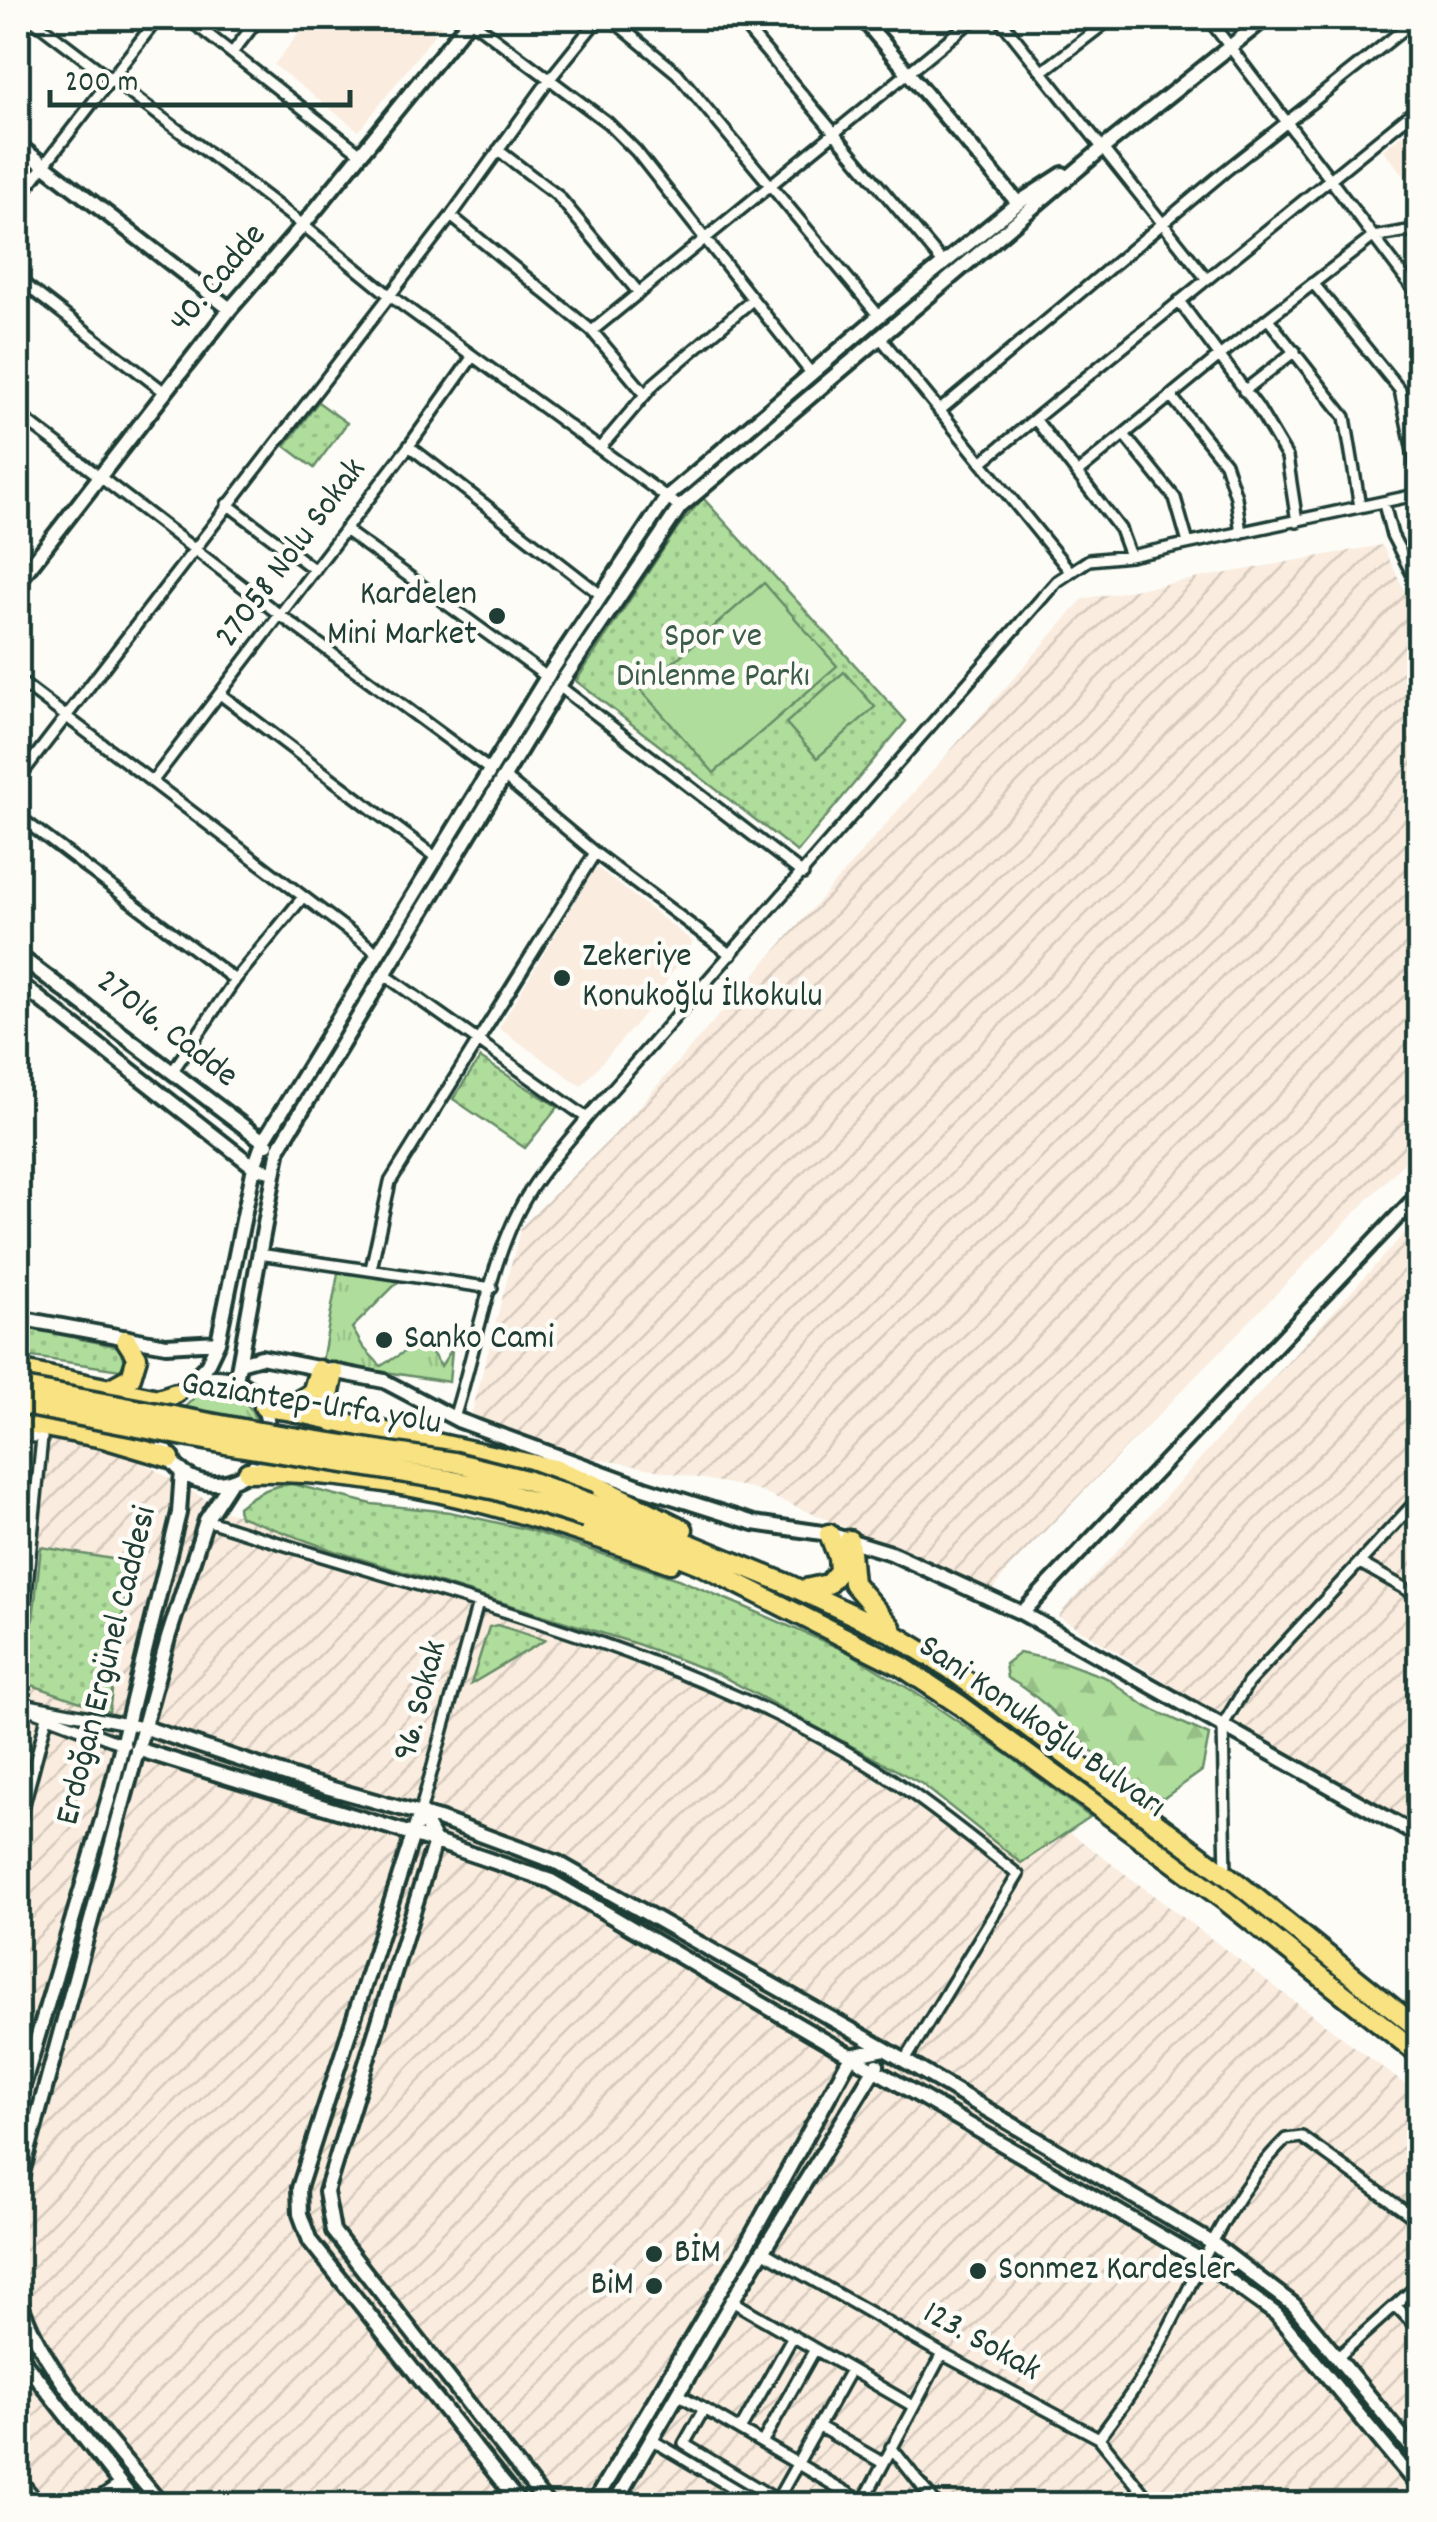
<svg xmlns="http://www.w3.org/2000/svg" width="1437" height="2522" font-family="Dekko,sans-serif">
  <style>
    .built { fill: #faecde }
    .industrial { fill: url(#industrial-furrows) }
    .grass { fill: url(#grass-tufts); stroke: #678d68; stroke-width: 2.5 }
    .forest { fill: url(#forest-firs); stroke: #678d68; stroke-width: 2.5 }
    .park { fill: url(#park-dots); stroke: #678d68; stroke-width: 2.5 }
    .garden { fill: #afdd9c; stroke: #678d68; stroke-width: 2.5 }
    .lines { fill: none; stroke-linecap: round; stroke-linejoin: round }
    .street-casing { stroke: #1f3d34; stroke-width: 16 }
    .secondary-casing { stroke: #1f3d34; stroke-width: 20 }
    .highway-casing { stroke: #1f3d34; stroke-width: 25 }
    .street { stroke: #fdfcf7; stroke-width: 9 }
    .secondary { stroke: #fdfcf7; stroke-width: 12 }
    .highway { stroke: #f8e281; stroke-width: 18 }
    .highway-bridge-casing { stroke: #1f3d34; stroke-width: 25; stroke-linecap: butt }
    .highway-bridge { stroke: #f8e281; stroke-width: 18 }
    .poi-dot { fill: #1f3d34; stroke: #fdfcf7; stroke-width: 4 }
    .labels { text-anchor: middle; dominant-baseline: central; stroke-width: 9; stroke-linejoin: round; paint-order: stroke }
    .street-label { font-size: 35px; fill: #1f3d34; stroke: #fdfcf7 }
    .poi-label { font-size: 35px; fill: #1f3d34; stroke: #fdfcf7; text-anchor: start }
    .park-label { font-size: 35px; fill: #3c5d49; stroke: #fdfcf7 }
  </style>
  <defs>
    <pattern id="industrial-furrows" width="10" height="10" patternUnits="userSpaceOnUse" patternTransform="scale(2.5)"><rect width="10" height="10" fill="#faecde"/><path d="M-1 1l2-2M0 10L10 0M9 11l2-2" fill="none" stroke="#d6cbbf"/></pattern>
    <pattern id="grass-tufts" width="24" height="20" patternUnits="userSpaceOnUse" patternTransform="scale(2.5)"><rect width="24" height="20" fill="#afdd9c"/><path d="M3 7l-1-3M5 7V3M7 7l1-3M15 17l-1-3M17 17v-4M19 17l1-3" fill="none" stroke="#96bf87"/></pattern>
    <pattern id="forest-firs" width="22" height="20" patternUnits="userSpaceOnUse" patternTransform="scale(2.5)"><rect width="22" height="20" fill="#afdd9c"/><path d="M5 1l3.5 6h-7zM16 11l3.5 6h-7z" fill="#96bf87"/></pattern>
    <pattern id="park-dots" width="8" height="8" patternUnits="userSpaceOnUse" patternTransform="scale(2.5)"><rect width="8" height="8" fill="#afdd9c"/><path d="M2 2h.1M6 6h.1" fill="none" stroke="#96bf87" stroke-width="1.8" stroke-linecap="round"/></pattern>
  </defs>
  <rect width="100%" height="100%" fill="#fdfcf7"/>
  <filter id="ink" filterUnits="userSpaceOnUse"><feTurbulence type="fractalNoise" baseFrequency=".01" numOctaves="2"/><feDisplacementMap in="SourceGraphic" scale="20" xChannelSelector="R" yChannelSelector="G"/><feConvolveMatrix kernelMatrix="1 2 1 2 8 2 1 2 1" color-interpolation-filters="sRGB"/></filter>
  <g filter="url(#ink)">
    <!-- built -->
    <path class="built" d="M 311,18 L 437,18 L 444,22 L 359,131 L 274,65 Z
      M 1419,122 L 1419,194 L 1383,150 Z
      M 596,867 L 693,942 L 641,1018 L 581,1086 L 499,1028 Z"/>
    <!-- industrial -->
    <path class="industrial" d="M 1382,545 L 1419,620 L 1419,1147 L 1010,1567 L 993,1589 L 751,1488 L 588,1457 L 471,1416 L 521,1227 L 614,1135 L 1083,599 Z
      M 1419,1217 L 1419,1836 L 1058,1616 Z
      M 18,1423 L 98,1436 L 223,1510 L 591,1621 L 988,1837 L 1064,1828 L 1419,2095 L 1419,2504 L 18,2504 Z"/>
    <!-- grass -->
    <path class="grass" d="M 339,1268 L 399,1281 L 352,1328 L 363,1347 L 381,1366 L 417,1344 L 427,1346 L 441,1366 L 452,1349 L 449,1382 L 322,1362 Z
      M 210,1390 C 233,1389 249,1399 257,1422 L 184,1408 L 196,1396 Z"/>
    <!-- forest -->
    <path class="forest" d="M 1019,1653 L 1063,1662 L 1107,1678 L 1145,1706 L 1209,1735 L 1202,1771 L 1164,1798 C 1098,1779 1065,1707 1007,1678 L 1005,1664 Z"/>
    <!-- park -->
    <path class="park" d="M 318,402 L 347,423 L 314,468 L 285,446 Z
      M 703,498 L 906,721 L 797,852 L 576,681 L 678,527 Z
      M 480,1058 L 558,1107 L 525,1148 L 453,1099 Z
      M 18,1326 L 130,1349 L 130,1356 L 120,1370 L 18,1355 Z
      M 292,1484 L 372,1504 L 450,1512 L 530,1530 L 678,1579 L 745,1607 L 846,1651 L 911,1690 L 1011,1757 L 1090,1817 L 1021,1863 L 922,1784 L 718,1674 L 637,1644 L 332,1550 L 239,1516 L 238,1507 C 256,1493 269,1486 292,1484 Z
      M 41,1547 L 130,1562 L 109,1712 L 26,1683 Z
      M 497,1625 L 545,1640 L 471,1684 L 489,1627 Z"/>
    <!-- garden -->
    <path class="garden" d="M 764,583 L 837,666 L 714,773 L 641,690 Z
      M 844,672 L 875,707 L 817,758 L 786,723 Z"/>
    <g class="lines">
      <!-- street casing -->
      <g class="street-casing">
        <path id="street" d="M 31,18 L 303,225 L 389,295 L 680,507
          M 187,18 L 361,154
          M 610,18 L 677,73 L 879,316
          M 738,18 L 944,264
          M 999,18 L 1206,278
          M 1208,18 L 1420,298
          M 469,19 L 608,123 L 636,151 L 811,373
          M 232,53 L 259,18
          M 1043,71 L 1112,18
          M 498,150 L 558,196 L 639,293
          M 18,199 L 158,18
          M 451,216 L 592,331 L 645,394
          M 18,279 L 166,393
          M 1313,283 L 1400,390 L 1420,484
          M 1179,301 L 1258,408 L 1287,457 L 1297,522
          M 1268,319 L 1345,417 L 1360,507
          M 592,331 L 975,18
          M 879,336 L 1069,570
          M 1244,391 L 1295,351
          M 1171,396 L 1225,463 L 1236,497 L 1241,533
          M 939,411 L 1224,172 L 1418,18
          M 18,414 L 280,615 L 490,770
          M 1035,419 L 1120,529 L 1130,556
          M 1125,436 L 1175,498 L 1188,543
          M 409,446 L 601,595
          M 600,448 L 655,383 L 751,301
          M 982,462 L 1420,106
          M 1077,473 L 1218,357 L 1373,237 L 1420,229
          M 227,504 L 315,570
          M 1384,504 L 1392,535 L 1420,589
          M 345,530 L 547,677
          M 18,680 L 379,954
          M 559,686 L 803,874
          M 220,694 L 438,859
          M 504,777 L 595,853 L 731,955
          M 18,779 L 451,216 L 549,80 L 599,18
          M 152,782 L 409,446 L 473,356
          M 18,816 L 235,980
          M 385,975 L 587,1118
          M 172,1072 L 235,980 L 303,897
          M 259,1254 L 492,1288
          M 371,1269 L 390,1182 L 595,853
          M 454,1418 C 476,1350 492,1248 530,1191 C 546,1165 568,1142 587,1118 L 1057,581 L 1089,560 L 1130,556 L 1420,494
          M 18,1434 L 42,1438 L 18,1674
          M 206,1520 C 431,1594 691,1649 891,1779 C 935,1808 976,1842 1018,1875 L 905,2061
          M 1360,1563 L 1420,1597
          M 18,1703 L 143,1727
          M 27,1708 L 125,1745
          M 420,1813 L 478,1603
          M 18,1827 L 47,1717
          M 1226,1875 L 1223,1725 L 1248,1683 L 1420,1497
          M 764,2252 L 942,2354 L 1099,2438 L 1152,2504
          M 732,2301 L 913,2406
          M 1396,2306 L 1420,2331
          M 1338,2357 L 1420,2283
          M 678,2394 L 863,2502
          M 704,2409 L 684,2444 L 777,2500 L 850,2370
          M 818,2426 L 883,2463
          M 740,2430 L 793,2336
          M 1099,2438 C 1114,2417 1130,2397 1143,2375 C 1190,2296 1219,2205 1286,2139 L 1302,2137 L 1420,2222
          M 652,2440 L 760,2504
          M 762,2443 L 815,2349
          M 891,2447 L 936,2504
          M 18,2476 L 40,2504
          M 91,2504 L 120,2484
          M 862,2504 L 942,2354"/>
      </g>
      <!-- secondary casing -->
      <g class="secondary-casing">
        <path id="secondary" d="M 862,18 L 1018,203
          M 18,145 L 230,309
          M 18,582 L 230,309 L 303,225 L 471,18
          M 18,955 L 267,1144
          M 18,982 L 254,1167 L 273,1172
          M 18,1318 L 166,1345 L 218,1342
          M 240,1363 L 261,1357 L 384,1381 L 458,1420 L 644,1488 L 754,1523 L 829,1534 L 891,1553 L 1022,1613 L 1420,1837
          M162 1430a53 53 0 1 1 106 0a53 53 0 1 1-106 0Z
          M 236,1381 L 279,1148 L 559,686 L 680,507 L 1103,148 L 1266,18
          M 190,1382 L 207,1365 L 218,1342 L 254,1167 L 263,1142 L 547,677 L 667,497 L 879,316 L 1018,203 L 1063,174
          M 1022,1613 L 1420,1193
          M 143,1727 L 308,1782 L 439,1819 L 558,1863 L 885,2049 L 1212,2243 L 1294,2305 L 1420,2458
          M 137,1749 L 415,1835 L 551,1881 L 1201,2260 L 1276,2314 L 1420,2489
          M 420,1813 L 299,2188 L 300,2214 L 310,2241 L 520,2504
          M 420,1813 L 435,1841 L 326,2192 L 333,2231 L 547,2504
          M 18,2103 L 111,1790 L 179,1513 L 182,1471
          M 18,2121 L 36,2123
          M 18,2188 L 168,1638 L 206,1520 L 232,1480
          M 18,2294 C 38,2368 113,2444 161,2504
          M 18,2346 L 26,2364 L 136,2504
          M 593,2504 L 740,2257 L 851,2056 L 885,2049
          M 614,2504 L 732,2301 L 877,2065"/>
      </g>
      <!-- highway casing -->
      <g class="highway-casing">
        <path id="highway" d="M 18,1370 L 158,1399 L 176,1393
          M 334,1373 L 326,1411 L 334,1422
          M 107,1390 L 131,1377 L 137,1357 L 126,1340
          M 264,1407 L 287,1410 L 554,1469 L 595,1485 L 683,1529
          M 284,1409 L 312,1393 L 319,1370
          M 18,1422 L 103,1438 L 170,1458
          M 248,1472 C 396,1469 532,1514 670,1563
          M 590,1503 L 785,1583 L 892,1633 L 949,1668 L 1241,1886 L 1420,2030
          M 585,1518 L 703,1566 L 901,1666 L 960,1705 L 1226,1901 L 1420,2055
          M 849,1540 L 853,1583 L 891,1627
          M 801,1590 L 828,1584 L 839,1571 L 838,1557 L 829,1534"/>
      </g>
      <!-- street -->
      <use href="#street" class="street"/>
      <!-- secondary -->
      <use href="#secondary" class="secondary"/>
      <!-- highway -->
      <use href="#highway" class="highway"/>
      <!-- highway-bridge casing -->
      <g class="highway-bridge-casing">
        <path id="highway-bridge" d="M 18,1387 L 259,1432 L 454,1462 L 526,1480 L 590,1503
          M 18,1404 L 226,1444 L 449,1480 L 496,1490 L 585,1518"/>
      </g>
      <!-- highway-bridge -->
      <use href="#highway-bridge" class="highway-bridge"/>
    </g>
  </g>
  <!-- markers -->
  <g class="poi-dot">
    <circle cx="497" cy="616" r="10"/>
    <circle cx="562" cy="978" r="10"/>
    <circle cx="384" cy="1340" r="10"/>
    <circle cx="654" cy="2254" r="10"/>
    <circle cx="978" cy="2271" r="10"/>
    <circle cx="654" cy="2286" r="10"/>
  </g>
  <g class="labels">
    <!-- street labels -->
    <g class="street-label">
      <text transform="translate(219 279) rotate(-50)">40. Cadde</text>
      <text transform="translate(292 554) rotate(-53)">27058 Nolu Sokak</text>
      <text transform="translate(166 1030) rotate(38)">27016. Cadde</text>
      <text transform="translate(311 1405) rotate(9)">Gaziantep-Urfa yolu</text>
      <text transform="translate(108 1666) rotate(-76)">Erdoğan Ergünel Caddesi</text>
      <text transform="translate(422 1701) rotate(-75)">96. Sokak</text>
      <text transform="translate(1041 1728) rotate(35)">Sani Konukoğlu Bulvarı</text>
      <text transform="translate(981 2343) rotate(29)">123. Sokak</text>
    </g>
    <!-- poi labels -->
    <g class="poi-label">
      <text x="477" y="596" text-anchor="end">Kardelen<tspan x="477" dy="40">Mini Market</tspan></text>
      <text x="582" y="958">Zekeriye<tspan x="582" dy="40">Konukoğlu İlkokulu</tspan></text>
      <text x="404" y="1340">Sanko Cami</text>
      <text x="674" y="2254">BİM</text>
      <text x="998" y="2271">Sonmez Kardesler</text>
      <text x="634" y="2286" text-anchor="end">BiM</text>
    </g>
    <!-- park labels -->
    <g class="park-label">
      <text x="713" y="638">Spor ve<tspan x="713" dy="40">Dinlenme Parkı</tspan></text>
    </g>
  </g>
  <!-- margin -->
  <rect width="1437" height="2522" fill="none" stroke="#fdfcf7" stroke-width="60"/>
  <rect x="30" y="30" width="1377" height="2462" fill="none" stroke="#1f3d34" stroke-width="4" filter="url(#ink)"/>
  <!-- scale -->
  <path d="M50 90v15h300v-15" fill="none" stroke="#1f3d34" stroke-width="5"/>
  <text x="65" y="90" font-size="30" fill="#1f3d34" stroke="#fdfcf7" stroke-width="8" paint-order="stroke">200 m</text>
</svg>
